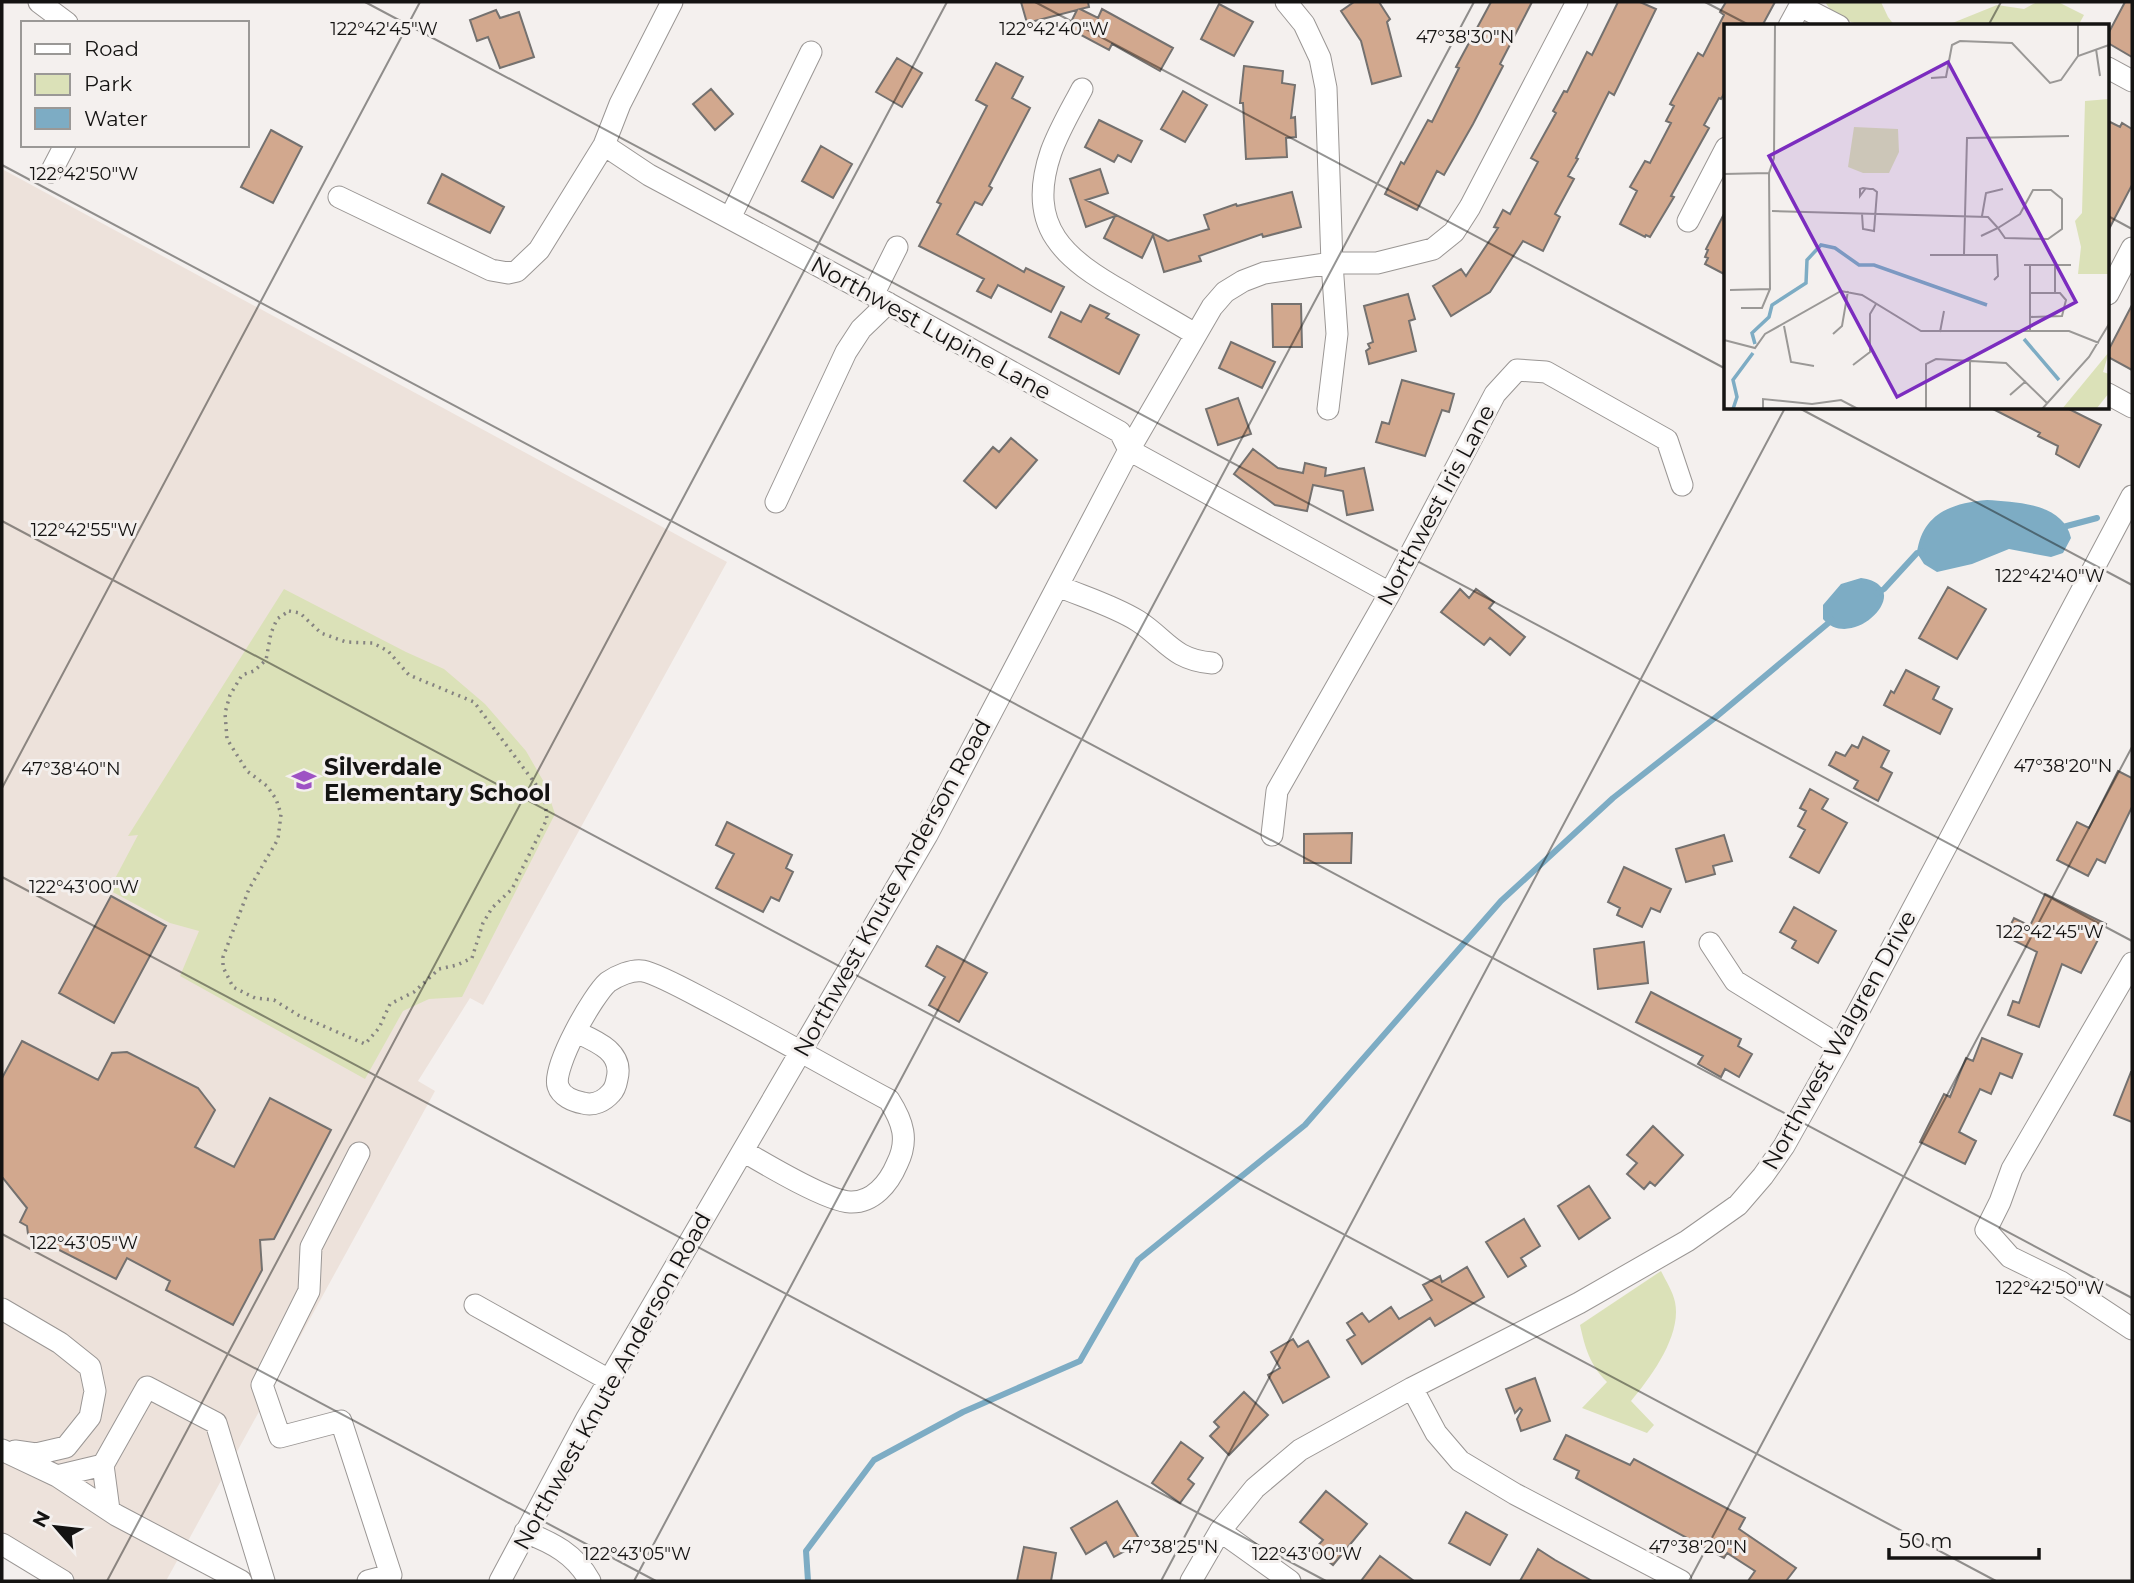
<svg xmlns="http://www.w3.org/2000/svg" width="2134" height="1583" font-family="Montserrat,sans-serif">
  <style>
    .built { fill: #ede2db }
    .green { fill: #dbe1b8 }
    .water { fill: #7dacc4 }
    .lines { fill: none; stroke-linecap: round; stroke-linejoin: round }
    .stream { stroke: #7dacc4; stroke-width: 6 }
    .building { fill: #d2a88e; stroke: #74716f; stroke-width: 2 }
    .minor-casing { stroke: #9a9694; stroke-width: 23 }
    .path { stroke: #858381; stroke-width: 3.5; stroke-dasharray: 2 5; stroke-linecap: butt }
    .minor { stroke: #fff; stroke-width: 21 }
    .ticks { fill: none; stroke: #141312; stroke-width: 2; stroke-opacity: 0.45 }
    .labels { text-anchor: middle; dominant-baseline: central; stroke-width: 6; stroke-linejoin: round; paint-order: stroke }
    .street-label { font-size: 23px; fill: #141312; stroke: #f4f0ee }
    .poi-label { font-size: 23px; font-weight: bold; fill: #141312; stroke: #f4f0ee; text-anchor: start }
    .inset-river { fill: none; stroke: #7dacc4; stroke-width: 3.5 }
    .inset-road { fill: none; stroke: #9a9896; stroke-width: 2 }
    .view { fill: #7b2cbf; fill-opacity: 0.15; stroke: #7b2cbf; stroke-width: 3.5 }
    .inset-edge { fill: none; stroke: #141312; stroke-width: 3.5 }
    .ticks-label { font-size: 18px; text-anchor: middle; fill: #141312; stroke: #f4f0ee; stroke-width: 6; stroke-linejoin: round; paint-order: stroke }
  </style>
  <rect width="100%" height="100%" fill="#f4f0ee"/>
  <!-- built -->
  <path class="built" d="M 2,169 L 727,562 L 483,1005 L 470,998 L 418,1081 L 435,1091 L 166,1581 L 63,1581 L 2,1544 Z"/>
  <!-- green -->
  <path class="green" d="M 1825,2 L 1881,2 L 1888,17 L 1895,26 C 1870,26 1840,27 1825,2 Z
    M 2037,2 L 2058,2 L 2084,15 L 2078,26 L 1945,26 L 1997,5 L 2024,9 Z
    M 284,589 L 406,652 L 444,669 L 485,704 L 526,751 L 545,784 L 555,814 L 462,997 L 429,999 L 403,1011 L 365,1079 L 180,976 L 199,931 L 170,923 L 109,890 L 138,835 L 128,836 Z
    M 1661,1271 C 1666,1281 1673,1292 1675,1302 C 1682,1335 1651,1377 1631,1401 L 1654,1425 L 1647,1433 L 1582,1408 L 1607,1382 C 1590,1365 1585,1348 1580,1325 Z"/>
  <!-- water -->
  <path class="water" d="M 1987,500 C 2016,502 2063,503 2071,538 L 2063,553 L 2051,557 L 2009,549 L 1972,564 L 1937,572 L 1924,564 L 1917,553 C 1922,514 1951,503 1987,500 Z
    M 1861,578 C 1919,586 1853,654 1823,619 L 1823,605 L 1841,584 Z"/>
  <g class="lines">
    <!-- stream -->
    <path class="stream" d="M 2063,527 L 2097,518
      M 1877,593 L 1884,589 L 1917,553 L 1923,551
      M 808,1581 L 806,1551 L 874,1460 L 963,1412 L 1080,1361 L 1138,1260 L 1305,1125 L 1501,901 L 1613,798 L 1716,717 L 1832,620"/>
  </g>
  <!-- building -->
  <path class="building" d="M 1021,2 L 1088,2 L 1089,7 L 1080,9 L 1098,18 L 1102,9 L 1173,48 L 1160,71 L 1112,44 L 1109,50 L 1068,28 L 1077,10 L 1027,23 Z
    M 1354,2 L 1379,2 L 1390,19 L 1387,22 L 1401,76 L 1372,84 L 1361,41 L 1341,11 Z
    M 1491,2 L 1532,2 L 1500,64 L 1503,66 L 1473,124 L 1444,175 L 1437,171 L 1417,210 L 1385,194 L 1401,162 L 1404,164 L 1428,120 L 1432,122 L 1459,68 L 1456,67 Z
    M 1618,2 L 1640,2 L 1656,9 L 1614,95 L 1609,92 L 1576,158 L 1578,159 L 1568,176 L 1574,179 L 1555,214 L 1560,217 L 1543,251 L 1523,241 L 1490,292 L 1451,316 L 1433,286 L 1461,269 L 1466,276 L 1498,228 L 1494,227 L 1503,210 L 1510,214 L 1538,162 L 1531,158 L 1556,113 L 1553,111 L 1564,91 L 1567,92 L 1587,52 L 1592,55 Z
    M 1726,2 L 1775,2 L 1762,26 L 1726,26 L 1726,90 L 1721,99 L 1719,98 L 1704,125 L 1709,128 L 1671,196 L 1674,197 L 1650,237 L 1646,235 L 1645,237 L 1620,224 L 1637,191 L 1630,187 L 1645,161 L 1650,163 L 1671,123 L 1666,121 L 1674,106 L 1670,104 L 1698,53 L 1703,56 L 1724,15 L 1720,12 Z
    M 2125,2 L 2132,2 L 2132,57 L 2108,43 L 2108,34 Z
    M 1219,4 L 1253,22 L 1234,56 L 1201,39 Z
    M 496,10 L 500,18 L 519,12 L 534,57 L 500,68 L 488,37 L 477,41 L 470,20 Z
    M 897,58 L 922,73 L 902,107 L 876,92 Z
    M 996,63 L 1023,77 L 1012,98 L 1030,108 L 989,186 L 992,188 L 982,205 L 975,202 L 957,234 L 1024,272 L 1026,268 L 1064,287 L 1051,312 L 998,285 L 991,298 L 977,291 L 984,279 L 919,246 L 941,204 L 937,202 L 987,106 L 976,100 Z
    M 1244,66 L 1283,71 L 1282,83 L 1295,85 L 1291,118 L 1295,117 L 1296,137 L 1286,138 L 1287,157 L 1246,159 L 1243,103 L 1240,103 Z
    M 711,89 L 733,114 L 715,130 L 693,104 Z
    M 1183,91 L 1207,105 L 1185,142 L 1161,129 Z
    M 1099,120 L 1142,141 L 1131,162 L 1118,155 L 1114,162 L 1085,147 Z
    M 2108,121 L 2120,127 L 2122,123 L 2132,129 L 2132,185 L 2108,231 Z
    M 271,130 L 302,147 L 273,203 L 241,187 Z
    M 821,146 L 852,164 L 833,198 L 802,181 Z
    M 1100,169 L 1108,193 L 1086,200 L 1168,241 L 1209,229 L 1204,215 L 1236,204 L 1237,206 L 1292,192 L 1301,227 L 1263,237 L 1262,234 L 1199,256 L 1201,261 L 1164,272 L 1153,235 L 1142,258 L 1104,238 L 1115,216 L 1086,227 L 1070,179 Z
    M 442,174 L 504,207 L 490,233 L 428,203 Z
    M 1726,210 L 1726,275 L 1705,264 L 1708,258 L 1705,257 L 1708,250 L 1706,249 Z
    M 1408,294 L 1415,319 L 1409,321 L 1416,351 L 1369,364 L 1366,351 L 1370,348 L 1368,344 L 1373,342 L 1364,306 Z
    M 1272,304 L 1301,304 L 1302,347 L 1273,347 Z
    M 1090,305 L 1109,314 L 1106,318 L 1139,335 L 1119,374 L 1049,337 L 1061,312 L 1081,322 Z
    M 2132,305 L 2132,370 L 2108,357 L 2108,351 Z
    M 1231,342 L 1275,362 L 1262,388 L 1219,368 Z
    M 1402,380 L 1454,394 L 1449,412 L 1442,410 L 1425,456 L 1376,442 L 1382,422 L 1389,424 Z
    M 1238,398 L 1251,434 L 1218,445 L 1206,409 Z
    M 1991,408 L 2067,408 L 2101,425 L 2079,467 L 2056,454 L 2058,446 L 2038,436 L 2040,433 Z
    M 1011,438 L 1037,460 L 996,508 L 964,481 L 993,447 L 999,452 Z
    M 1253,449 L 1278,468 L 1303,473 L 1305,463 L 1326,468 L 1325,476 L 1364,468 L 1373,510 L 1347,515 L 1343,491 L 1313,485 L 1307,511 L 1275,505 L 1234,474 Z
    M 1948,587 L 1986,609 L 1957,659 L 1919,638 Z
    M 1460,589 L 1469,598 L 1476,589 L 1494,602 L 1489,608 L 1525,637 L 1510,655 L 1490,638 L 1484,645 L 1441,612 Z
    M 1906,670 L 1939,687 L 1933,699 L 1952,709 L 1940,734 L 1884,705 L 1891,691 L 1894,693 Z
    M 1863,737 L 1889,751 L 1881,767 L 1892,773 L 1878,801 L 1854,788 L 1858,781 L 1829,765 L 1836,752 L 1845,756 L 1852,745 L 1858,748 Z
    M 2118,771 L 2132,778 L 2132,807 L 2105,863 L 2097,859 L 2088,876 L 2057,860 L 2077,822 L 2089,828 Z
    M 1810,789 L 1828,799 L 1822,809 L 1847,823 L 1819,873 L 1790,857 L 1805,830 L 1798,826 L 1806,811 L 1800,808 Z
    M 727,822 L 792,855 L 786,868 L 793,872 L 779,901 L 771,897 L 763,912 L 716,888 L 734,854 L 716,845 Z
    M 1352,833 L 1351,863 L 1304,863 L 1304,834 Z
    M 1724,835 L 1732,861 L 1713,866 L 1715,874 L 1686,882 L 1676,849 Z
    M 1624,867 L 1671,889 L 1660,912 L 1651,908 L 1642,927 L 1617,915 L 1620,908 L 1608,902 Z
    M 2045,894 L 2106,924 L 2081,973 L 2062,964 L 2039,1027 L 2008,1015 L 2013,1001 L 2019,1003 L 2037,952 L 2005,936 L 2014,918 L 2030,926 Z
    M 111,896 L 166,926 L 114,1023 L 59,993 Z
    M 1794,907 L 1836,931 L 1818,963 L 1792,948 L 1796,941 L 1780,932 Z
    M 1644,942 L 1648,983 L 1598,989 L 1594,949 Z
    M 937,946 L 987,973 L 959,1022 L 929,1005 L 945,977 L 926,966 Z
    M 1651,992 L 1741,1039 L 1738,1046 L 1752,1054 L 1739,1077 L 1725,1069 L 1721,1077 L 1698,1064 L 1703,1056 L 1636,1022 Z
    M 1982,1038 L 2022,1054 L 2012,1078 L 2000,1073 L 1991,1094 L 1980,1089 L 1959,1132 L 1976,1141 L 1965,1164 L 1920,1142 L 1944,1094 L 1950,1097 L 1966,1058 L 1973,1061 Z
    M 22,1041 L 98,1080 L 112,1053 L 127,1052 L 198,1088 L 215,1110 L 195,1147 L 234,1167 L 270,1098 L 331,1130 L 274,1239 L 260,1240 L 262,1270 L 233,1325 L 166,1290 L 170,1281 L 127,1258 L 116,1279 L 28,1234 L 27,1226 L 20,1222 L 27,1208 L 2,1177 L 2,1078 Z
    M 2131,1072 L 2132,1072 L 2132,1122 L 2114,1115 Z
    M 1653,1126 L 1683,1155 L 1655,1186 L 1650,1182 L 1644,1189 L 1627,1174 L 1637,1163 L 1627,1155 Z
    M 1589,1186 L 1610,1218 L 1579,1239 L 1558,1206 Z
    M 1524,1219 L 1540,1246 L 1521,1258 L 1526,1266 L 1508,1277 L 1486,1242 Z
    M 1467,1267 L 1484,1297 L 1435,1326 L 1430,1318 L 1362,1364 L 1347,1340 L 1355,1335 L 1347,1323 L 1362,1313 L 1369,1322 L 1391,1307 L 1399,1319 L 1432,1300 L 1423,1285 L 1440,1276 L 1442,1282 Z
    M 1293,1339 L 1298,1347 L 1308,1341 L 1329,1377 L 1283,1403 L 1268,1375 L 1280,1368 L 1271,1352 Z
    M 1535,1378 L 1550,1421 L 1521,1431 L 1517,1419 L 1522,1410 L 1520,1408 L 1515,1413 L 1506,1389 Z
    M 1244,1392 L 1268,1415 L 1229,1455 L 1210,1436 L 1219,1427 L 1214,1422 Z
    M 1566,1435 L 1630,1465 L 1634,1459 L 1745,1518 L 1739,1529 L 1796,1568 L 1786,1581 L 1748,1581 L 1755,1571 L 1727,1553 L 1724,1558 L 1576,1478 L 1579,1471 L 1554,1459 Z
    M 1181,1442 L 1203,1458 L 1188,1479 L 1194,1484 L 1180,1503 L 1152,1483 Z
    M 1326,1491 L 1367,1524 L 1333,1565 L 1314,1550 L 1323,1540 L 1300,1522 Z
    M 1117,1501 L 1141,1542 L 1114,1557 L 1106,1542 L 1086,1554 L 1071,1528 Z
    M 1466,1512 L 1507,1535 L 1490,1565 L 1449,1543 Z
    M 1024,1547 L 1056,1553 L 1051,1581 L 1017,1581 Z
    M 1538,1549 L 1555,1560 L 1592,1581 L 1520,1581 Z
    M 1380,1556 L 1414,1581 L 1361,1581 Z"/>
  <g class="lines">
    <!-- minor casing -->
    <g class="minor-casing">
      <path id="minor" d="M 39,2 L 67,23
        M 1286,2 L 1304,24 L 1320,58 L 1326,88 L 1332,263 L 1377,263 L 1433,249 L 1454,232 L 1470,207 L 1577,2
        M 1800,6 L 1839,26
        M 1789,26 L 1802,2
        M 2108,68 L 2132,81
        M 1082,89 C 1071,110 1059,130 1051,152 C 1025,228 1065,259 1125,293 C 1148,307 1172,320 1195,334
        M 604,145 L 649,175 L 873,295 L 1120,432 L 1129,450 L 1390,593
        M 51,172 L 65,145
        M 339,197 L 491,270 L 508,273 L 517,271 L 539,250 L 604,145 L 620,104 L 672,2
        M 730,218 L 811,52
        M 1688,221 L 1726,148
        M 2108,294 L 2132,248
        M 873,295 L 897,247
        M 2108,394 L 2132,407
        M 776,502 L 846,352 L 861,329 L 888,303
        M 1058,586 C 1084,597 1114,606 1138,621 C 1166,639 1173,660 1212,663
        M 1272,835 L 1277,791 L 1390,593 L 1495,394 L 1517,370 L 1546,372 L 1667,440 L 1682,485
        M 1710,943 L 1735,981 L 1840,1046
        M 2132,963 L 2012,1169 L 2000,1202 L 1986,1230 L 2010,1257 L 2061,1282 L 2132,1329
        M 576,1032 C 596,1041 624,1052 617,1079 C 616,1085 615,1089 611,1093 C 604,1101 594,1106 583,1103 C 573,1101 561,1096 558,1086 C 552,1067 593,995 608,982 C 617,976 632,969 643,971 C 659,974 699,997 715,1005 C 774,1036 831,1069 889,1100 C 903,1122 909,1140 897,1164 C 889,1183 873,1203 850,1202 C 827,1201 765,1164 743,1151
        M 359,1153 L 311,1247 L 309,1291 L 262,1385 L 280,1437 L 341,1421 L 391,1575 L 368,1581
        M 475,1305 L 609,1380
        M 2,1309 L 60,1343 L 90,1367 L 95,1391 L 90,1417 L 66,1447 L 36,1454 L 15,1451
        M 1412,1388 L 1436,1433 L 1460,1461 L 1515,1494 L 1681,1581
        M 2,1450 L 57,1476 L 116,1515 L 241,1581
        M 57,1476 L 103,1465
        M 109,1510 L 103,1465 L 147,1387 L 216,1423 L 264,1581
        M 1220,1531 L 1290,1581
        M 525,1532 C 553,1543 575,1554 590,1581
        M 2,1544 L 63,1581
        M 500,1581 L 587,1418 L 927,835 L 1129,450 L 1212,307 L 1225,292 L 1243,281 L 1264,273 L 1332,263 L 1337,334 L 1328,409
        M 1191,1581 L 1220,1531 L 1255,1488 L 1300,1450 L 1412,1388 L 1579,1303 L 1687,1241 L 1738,1205 L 1763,1176 L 1784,1146 L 1840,1046 L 2132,496"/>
    </g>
    <!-- path -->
    <path class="path" d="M 289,611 L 300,613 L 321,633 L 346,642 L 373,643 L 388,651 L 409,675 L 474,702 L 537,786 L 545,802 L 547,819 L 512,889 L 492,908 L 483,923 L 472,958 L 457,965 L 439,969 L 414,992 L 390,1004 L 379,1028 L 365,1044 L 298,1015 L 274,1000 L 255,998 L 233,987 L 223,967 L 223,957 L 249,889 L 278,839 L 281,814 L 276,799 L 267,786 L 247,771 L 227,739 L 225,713 L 230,695 L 242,675 L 254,671 L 266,660 L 271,633 L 277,619 Z"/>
    <!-- minor -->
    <use href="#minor" class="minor"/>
  </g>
  <!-- ticks -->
  <path class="ticks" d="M 365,2 L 2132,941M 1035,2 L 1726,369M 1705,2 L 1751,26M 1988,26 L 2001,2M 2,165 L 2132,1298M 2108,216 L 2132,229M 1799,408 L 2132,585M 2,521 L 1996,1581M 2,788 L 420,2M 2,877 L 1326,1581M 2,1234 L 656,1581M 107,1581 L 947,2M 634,1581 L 1474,2M 1161,1581 L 1785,408M 1689,1581 L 2132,747"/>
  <!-- icons -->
  <defs>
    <g id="school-bare" transform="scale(1.89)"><path d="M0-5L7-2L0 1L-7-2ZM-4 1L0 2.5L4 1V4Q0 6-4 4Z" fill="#9e52c4" stroke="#f4f0ee" stroke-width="2.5" paint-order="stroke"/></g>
  </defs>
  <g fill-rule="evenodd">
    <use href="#school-bare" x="304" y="780"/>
  </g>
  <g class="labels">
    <!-- street labels -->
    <g class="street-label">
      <text transform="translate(931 328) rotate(29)">Northwest Lupine Lane</text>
      <text transform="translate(1436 505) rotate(-62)">Northwest Iris Lane</text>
      <text transform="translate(892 888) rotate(-61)">Northwest Knute Anderson Road</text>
      <text transform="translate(1839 1040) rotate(-61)">Northwest Walgren Drive</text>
      <text transform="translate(612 1381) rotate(-61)">Northwest Knute Anderson Road</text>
    </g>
    <!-- poi labels -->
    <g class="poi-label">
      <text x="324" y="767">Silverdale<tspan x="324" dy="26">Elementary School</tspan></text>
    </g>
  </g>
  <!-- overview -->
  <g transform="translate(1724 24)">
    <rect width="385" height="385" fill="#f4f0ee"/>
    <path d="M 385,75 L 385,250 L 354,250 L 357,223 L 351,197 L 358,189 L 361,77 ZM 130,103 L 174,105 L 175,128 L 165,149 L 139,149 L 124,143 ZM 385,328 L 379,348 L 385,350 L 385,369 L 373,384 L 338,385 Z" fill="#dbe1b8"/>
    <path class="inset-river" d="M 300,315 L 335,356M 31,320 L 28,309 L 45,293 L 48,281 L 82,259 L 83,236 L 97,221 L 111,224 L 135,241 L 150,241 L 263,281M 9,385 L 13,373 L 9,356 L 29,329"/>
    <path class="inset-road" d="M 354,0 L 354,32M 372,25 L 376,52M 207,54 L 222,53 L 228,21 L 236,17 L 288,19 L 326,59 L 337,56 L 354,32 L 385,21M 45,149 L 50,134 L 51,0M 0,150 L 45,149M 309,166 L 327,166 L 338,175 L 338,205 L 324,215 L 281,214 L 274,204 L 296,190 ZM 48,187 L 264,193 L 274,204 L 257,212M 138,190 L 139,205 L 150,207 L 153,168 L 149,165 L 146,165 L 139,164 L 136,165 L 136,172 L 142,164M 258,192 L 262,169 L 279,165M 240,230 L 243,114 L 345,112M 206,231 L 273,231 L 274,252 L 270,256M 300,241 L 347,241M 331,241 L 331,268M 6,266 L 46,265M 17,284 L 38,284 L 46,265 L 45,149M 306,293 L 338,292 L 342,276 L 336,269 L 306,269M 60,302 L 67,338 L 90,342M 216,308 L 220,287M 306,308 L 306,241M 109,310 L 118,302 L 124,267M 0,316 L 31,324 L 41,310 L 117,267 L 138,271 L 197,307 L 345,307 L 375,319M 129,341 L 146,328 L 146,290 L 152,280M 286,371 L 302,357M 39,385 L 39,375 L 88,380 L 117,376 L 134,385M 202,385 L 202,340 L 212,335 L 282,339 L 323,379M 246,385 L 246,336M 318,385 L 365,333 L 385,300"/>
    <path class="view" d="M 224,38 L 352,278 L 173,373 L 45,132 Z"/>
    <rect width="385" height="385" class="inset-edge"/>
  </g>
  <g class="ticks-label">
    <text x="384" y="35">122°42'45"W</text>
    <text x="1054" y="35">122°42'40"W</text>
    <text x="1465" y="43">47°38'30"N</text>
    <text x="84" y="180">122°42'50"W</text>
    <text x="84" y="536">122°42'55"W</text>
    <text x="2050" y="582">122°42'40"W</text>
    <text x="2063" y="772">47°38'20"N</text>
    <text x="71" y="775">47°38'40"N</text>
    <text x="84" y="893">122°43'00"W</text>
    <text x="2050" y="938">122°42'45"W</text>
    <text x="84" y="1249">122°43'05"W</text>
    <text x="2050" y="1294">122°42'50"W</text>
    <text x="1170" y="1553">47°38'25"N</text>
    <text x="1698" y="1553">47°38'20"N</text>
    <text x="637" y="1560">122°43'05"W</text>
    <text x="1307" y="1560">122°43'00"W</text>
  </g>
  <!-- border -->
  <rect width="2134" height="1583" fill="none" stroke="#141312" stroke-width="7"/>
  <!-- legend -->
  <rect x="21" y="21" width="228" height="126" fill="#f4f0ee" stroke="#9a9896" stroke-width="2"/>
  <rect x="35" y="44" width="35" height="10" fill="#ffffff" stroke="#9a9896" stroke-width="2"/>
  <text x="84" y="56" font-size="21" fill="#141312">Road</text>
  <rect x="35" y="74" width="35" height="21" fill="#dbe1b8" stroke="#9a9896" stroke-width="2"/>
  <text x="84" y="91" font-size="21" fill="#141312">Park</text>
  <rect x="35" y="108" width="35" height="21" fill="#7dacc4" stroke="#9a9896" stroke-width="2"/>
  <text x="84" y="126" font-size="21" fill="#141312">Water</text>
  <!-- north arrow -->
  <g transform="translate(56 1527) rotate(298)" stroke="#f4f0ee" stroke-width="5" paint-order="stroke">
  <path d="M0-5L12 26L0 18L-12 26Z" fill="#141312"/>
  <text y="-10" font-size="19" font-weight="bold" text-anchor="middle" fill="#141312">N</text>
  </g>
  <!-- scale -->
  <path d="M1889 1548v10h150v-10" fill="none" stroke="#141312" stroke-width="3.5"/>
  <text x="1899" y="1548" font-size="21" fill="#141312" stroke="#f4f0ee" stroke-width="5" paint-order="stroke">50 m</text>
</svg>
